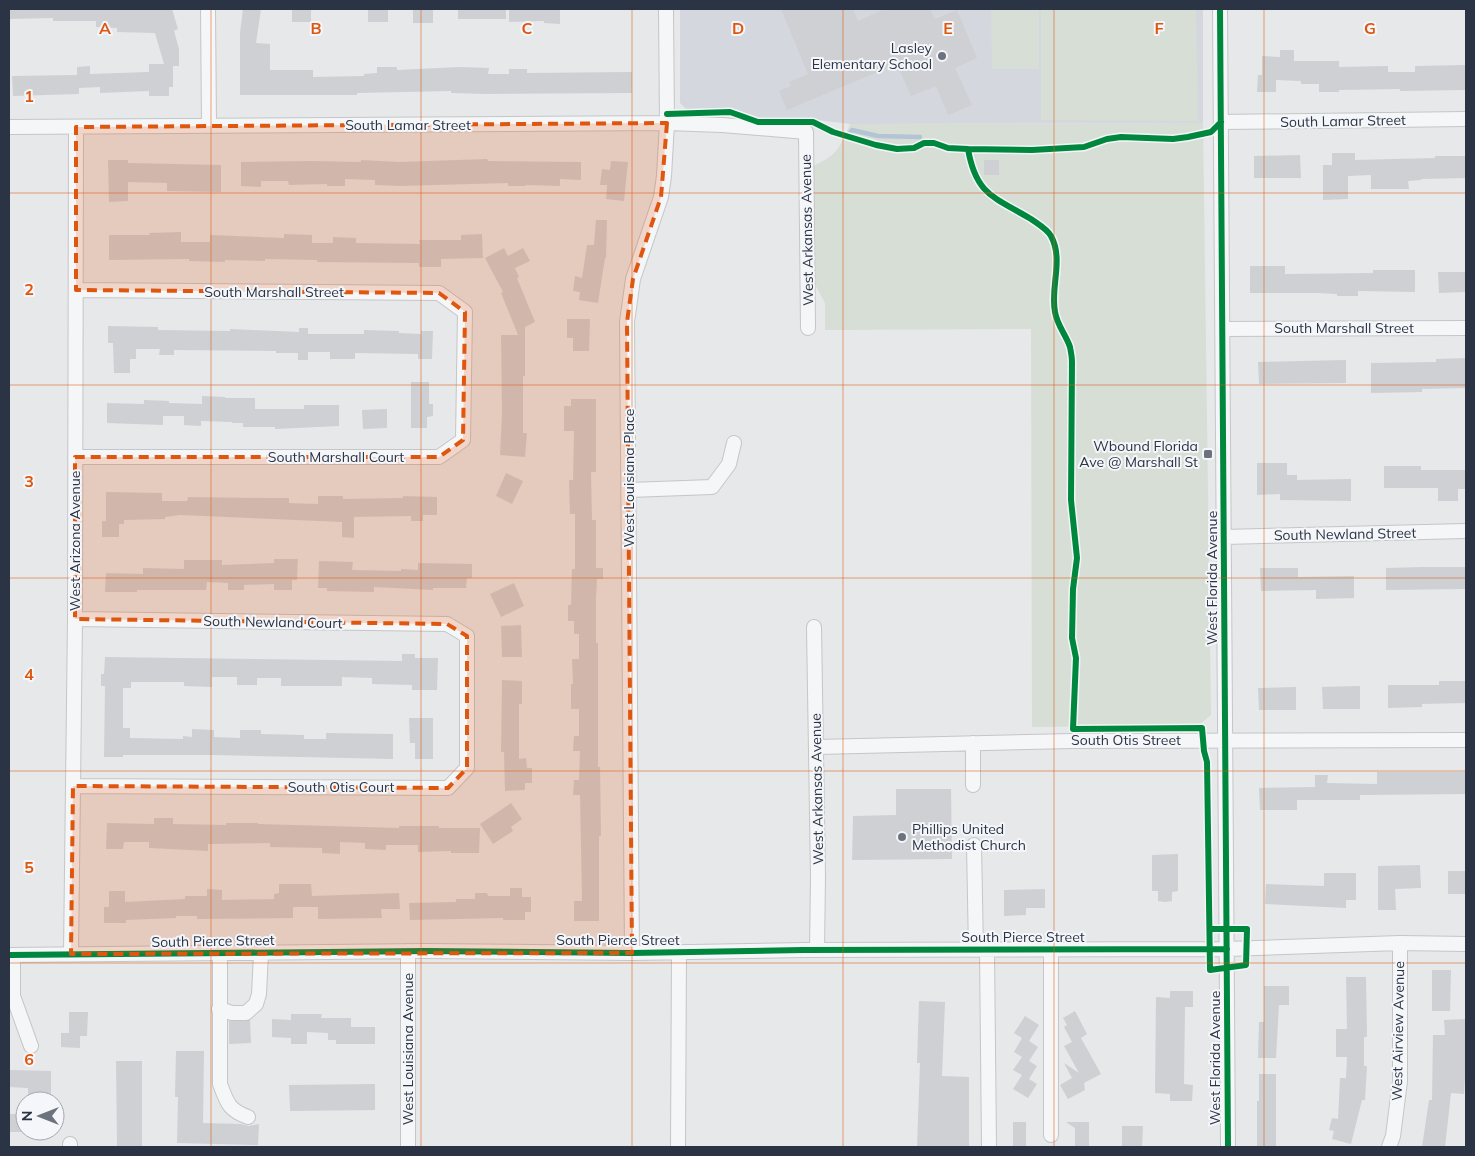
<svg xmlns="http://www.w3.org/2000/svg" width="1475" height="1156" font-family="Mulish,sans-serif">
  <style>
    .built { fill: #d4d7dd }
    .green { fill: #d6ded6 }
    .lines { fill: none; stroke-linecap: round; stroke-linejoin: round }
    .stream { stroke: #b4c4d5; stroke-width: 4.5 }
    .building { fill: #ced0d3 }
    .minor-casing { stroke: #c4c6c8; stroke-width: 16 }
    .minor { stroke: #f5f6f7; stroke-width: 14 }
    .cycleway-casing { stroke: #f4f6f9; stroke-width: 9 }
    .cycleway { stroke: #00873e; stroke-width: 6 }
    .marked { fill: #df570f; fill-opacity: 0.2; stroke: #df570f; stroke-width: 4; stroke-dasharray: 10 6; stroke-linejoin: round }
    .grid { fill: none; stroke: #df570f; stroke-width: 1; stroke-opacity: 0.55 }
    .poi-dot { fill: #6c737f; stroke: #f4f6f9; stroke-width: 2 }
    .labels { text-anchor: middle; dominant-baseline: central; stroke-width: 4; stroke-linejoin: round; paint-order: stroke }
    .poi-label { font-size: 14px; fill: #2b3445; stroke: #f4f6f9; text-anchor: end }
    .street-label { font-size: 14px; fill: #2b3445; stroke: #f4f6f9 }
    .grid-label { font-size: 16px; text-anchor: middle; font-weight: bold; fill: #df570f; stroke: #f4f6f9; stroke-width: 4; stroke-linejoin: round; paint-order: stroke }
  </style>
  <rect width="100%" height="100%" fill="#e6e8ea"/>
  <!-- built -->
  <path class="built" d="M 680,9 L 1203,9 L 1203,123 L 850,124 L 817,120 L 761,120 L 730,111 L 688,111 L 680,103 Z"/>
  <!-- green -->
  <path class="green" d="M 991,9 L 1039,9 L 1039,69 L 992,69 Z
    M 1041,9 L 1196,9 L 1198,121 L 1041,120 Z
    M 1203,123 L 1211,715 L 1199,725 L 1032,727 L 1031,329 L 825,330 L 825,303 L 812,279 L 811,167 C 837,155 839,150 850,124 Z"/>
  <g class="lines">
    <!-- stream -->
    <path class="stream" d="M 849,134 L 852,130 L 878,136 L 920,137"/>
  </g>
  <!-- building -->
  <path class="building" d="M 9,9 L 172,9 L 178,29 L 174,31 L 179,49 L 179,66 L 173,66 L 173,87 L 169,87 L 169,96 L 149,96 L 149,91 L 100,93 L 100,87 L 79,88 L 79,94 L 13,96 L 12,76 L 77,75 L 77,67 L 90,66 L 90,74 L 149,72 L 149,64 L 164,64 L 155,33 L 117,32 L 117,28 L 96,27 L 96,21 L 53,21 L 53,18 L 9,19 Z
    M 243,9 L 261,9 L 256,43 L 270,44 L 270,70 L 313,70 L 313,77 L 364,76 L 364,74 L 377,73 L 377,67 L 397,67 L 397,70 L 460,67 L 489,68 L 488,74 L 509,74 L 509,69 L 527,69 L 527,73 L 632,72 L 632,93 L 488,94 L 451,93 L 451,91 L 357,93 L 357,95 L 240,95 L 240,33 Z
    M 292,9 L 311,9 L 311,22 L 292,22 Z
    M 368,9 L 388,9 L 388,22 L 368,22 Z
    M 413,9 L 433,9 L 433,23 L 413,23 Z
    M 458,9 L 506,9 L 506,19 L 458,19 Z
    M 509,9 L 560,9 L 560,24 L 544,23 L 544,21 L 509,22 Z
    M 781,9 L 853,9 L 858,21 L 885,9 L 930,9 L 935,19 L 957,10 L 977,58 L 955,68 L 972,105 L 948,115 L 936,86 L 911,96 L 897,64 L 787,110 L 779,91 L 791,86 L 789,82 L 808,74 Z
    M 1280,50 L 1294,50 L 1294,61 L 1339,61 L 1339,67 L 1388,66 L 1388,72 L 1415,72 L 1415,66 L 1466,65 L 1466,90 L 1400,91 L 1400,89 L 1339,90 L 1339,92 L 1319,92 L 1319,84 L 1301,84 L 1301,81 L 1276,80 L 1276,92 L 1257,92 L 1258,75 L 1262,75 L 1262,56 L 1280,57 Z
    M 1332,153 L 1355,153 L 1355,160 L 1435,158 L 1435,156 L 1466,156 L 1466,178 L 1421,179 L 1421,180 L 1408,181 L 1409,189 L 1371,189 L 1371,175 L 1348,176 L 1348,199 L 1323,200 L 1323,165 L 1332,165 Z
    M 1300,155 L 1301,178 L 1254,178 L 1254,156 Z
    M 487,159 L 488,161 L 581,162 L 581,180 L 560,179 L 560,186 L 526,185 L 526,186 L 508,186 L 508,183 L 400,186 L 375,185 L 375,180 L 345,179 L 345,186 L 327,186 L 327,184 L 289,185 L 288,181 L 261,181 L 261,187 L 241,186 L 241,162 L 311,161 L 361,162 L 361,160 L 399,162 Z
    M 108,160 L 128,160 L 128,163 L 221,165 L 221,192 L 167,191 L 167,183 L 128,182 L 128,201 L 109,202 Z
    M 984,160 L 999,160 L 999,175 L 984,175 Z
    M 611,161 L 628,162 L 624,201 L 606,199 L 607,185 L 600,185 L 602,169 L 610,170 Z
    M 596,220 L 607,220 L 606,258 L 605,258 L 598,303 L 579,300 L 580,292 L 573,291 L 575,276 L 582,278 L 587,245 L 594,245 Z
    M 181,232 L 181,242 L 210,242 L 210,235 L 284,238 L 284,234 L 312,235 L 312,243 L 333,243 L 333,237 L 356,238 L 356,243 L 420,244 L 419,240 L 461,240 L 461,235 L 482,234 L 483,258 L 441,259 L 441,267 L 419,267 L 419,263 L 317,262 L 317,260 L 265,259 L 265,261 L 225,260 L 225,262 L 189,261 L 189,259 L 109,260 L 109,235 L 150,235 L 149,233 Z
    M 504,248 L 508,256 L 523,248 L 530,261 L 515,268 L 519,277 L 517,278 L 535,322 L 525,327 L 525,376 L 523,376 L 523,433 L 527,433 L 525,457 L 500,455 L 502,412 L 501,335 L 518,335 L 501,293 L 503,292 L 485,258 Z
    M 1250,266 L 1285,266 L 1285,274 L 1373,273 L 1373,270 L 1415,270 L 1415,292 L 1358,291 L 1358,296 L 1337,296 L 1337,294 L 1316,293 L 1250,293 Z
    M 1438,272 L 1466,272 L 1466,292 L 1439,293 Z
    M 567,319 L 590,319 L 589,351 L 573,351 L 573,338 L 567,338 Z
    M 108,326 L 158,327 L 158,330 L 230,331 L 230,329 L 299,332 L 299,328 L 308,328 L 308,334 L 364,334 L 364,330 L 399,331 L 399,333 L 421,334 L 421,331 L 433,331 L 432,359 L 418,359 L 418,354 L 355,353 L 355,359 L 330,359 L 330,352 L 308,352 L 308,360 L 298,360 L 298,353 L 276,353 L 276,351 L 174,350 L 174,355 L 159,355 L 160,349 L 136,349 L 136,359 L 130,359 L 130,373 L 114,373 L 113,343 L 108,343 Z
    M 1466,358 L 1466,388 L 1422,389 L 1422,392 L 1371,393 L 1371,363 L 1436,362 L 1436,359 Z
    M 1346,360 L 1346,383 L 1259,384 L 1258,362 Z
    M 411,382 L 429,382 L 429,404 L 433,404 L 433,416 L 427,417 L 427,428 L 411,428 Z
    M 202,396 L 225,397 L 225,398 L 255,398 L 255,409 L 304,409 L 304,405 L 339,405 L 339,426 L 275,429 L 275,427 L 243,427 L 243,423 L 232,423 L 232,422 L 201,421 L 201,426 L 184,425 L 184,416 L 163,416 L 163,425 L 107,423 L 107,403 L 144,404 L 144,400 L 169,401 L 169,403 L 202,404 Z
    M 571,399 L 596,399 L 596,472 L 591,472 L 592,520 L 596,520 L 596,568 L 603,568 L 603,579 L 597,579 L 596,599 L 596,643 L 598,643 L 598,767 L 600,767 L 601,836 L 599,836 L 599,921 L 574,921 L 574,901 L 582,901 L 580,795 L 573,795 L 574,780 L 579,780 L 580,751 L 573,751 L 574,736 L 579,736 L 579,709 L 571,709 L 571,684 L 573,684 L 572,659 L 579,659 L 579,634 L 574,634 L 574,621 L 568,621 L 568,605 L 571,605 L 572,569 L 575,569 L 575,514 L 570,514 L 569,480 L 573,480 L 574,431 L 564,431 L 564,406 L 571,406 Z
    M 387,409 L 387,428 L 363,429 L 362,410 Z
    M 1257,463 L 1287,463 L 1287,475 L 1297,475 L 1297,480 L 1351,479 L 1351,501 L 1280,500 L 1280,494 L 1257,495 Z
    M 1384,466 L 1421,466 L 1421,470 L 1466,470 L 1466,489 L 1458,489 L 1458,501 L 1438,501 L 1438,488 L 1384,488 Z
    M 506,473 L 523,481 L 512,504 L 496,496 Z
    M 106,492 L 162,493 L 162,501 L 187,501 L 188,497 L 264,498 L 289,498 L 289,503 L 318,504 L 318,496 L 343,496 L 343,499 L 403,498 L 403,496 L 437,497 L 437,515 L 423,515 L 423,521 L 411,521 L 411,516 L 354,517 L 354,538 L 342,537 L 342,522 L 180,515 L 165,517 L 165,519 L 124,520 L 124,524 L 119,524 L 119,537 L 102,537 L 102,521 L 106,521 Z
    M 274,559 L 298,559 L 297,580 L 292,580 L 292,590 L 274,590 L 274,584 L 244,585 L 244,590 L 228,590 L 228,583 L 207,582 L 206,590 L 137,590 L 137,592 L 105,592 L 106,573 L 143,574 L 143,568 L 184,569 L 184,560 L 222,560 L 222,565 L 274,563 Z
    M 319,561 L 353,562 L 352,570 L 401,571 L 401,569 L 418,570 L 418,563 L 472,564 L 472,578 L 467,578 L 466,588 L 433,588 L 433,590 L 374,587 L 374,592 L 327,591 L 327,588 L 318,588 Z
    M 1423,567 L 1466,567 L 1466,589 L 1386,590 L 1386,568 Z
    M 1260,568 L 1298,568 L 1298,577 L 1354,576 L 1354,598 L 1316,599 L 1316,590 L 1261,591 Z
    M 514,583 L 524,606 L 501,617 L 490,594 Z
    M 521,625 L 522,657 L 502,657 L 501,626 Z
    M 402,654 L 415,654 L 415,658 L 438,658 L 437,690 L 412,690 L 412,685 L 372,684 L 372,678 L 342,677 L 342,686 L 281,686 L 281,678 L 257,678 L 257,685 L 237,685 L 237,677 L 212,677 L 212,687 L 184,686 L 184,682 L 131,682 L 131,688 L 123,688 L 123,728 L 130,728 L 130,738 L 183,739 L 183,736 L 192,737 L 192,729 L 214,730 L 214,737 L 240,738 L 240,730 L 261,730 L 261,734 L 304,735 L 304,739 L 326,739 L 326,733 L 393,734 L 393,759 L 214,755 L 123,755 L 123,757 L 104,757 L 105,686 L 101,686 L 101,674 L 104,674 L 105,657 L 402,661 Z
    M 502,680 L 522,681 L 522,704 L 519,704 L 519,759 L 526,758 L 527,768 L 532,768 L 532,783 L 525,783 L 525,790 L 505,791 L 504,752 L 501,752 Z
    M 1439,681 L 1466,681 L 1466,703 L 1422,704 L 1422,707 L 1388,708 L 1388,685 L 1439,685 Z
    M 1360,686 L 1360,709 L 1323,709 L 1322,687 Z
    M 1296,687 L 1296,710 L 1259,710 L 1258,688 Z
    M 409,718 L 433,718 L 433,759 L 415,759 L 415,743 L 410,743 Z
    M 1377,772 L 1466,772 L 1466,794 L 1360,795 L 1360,800 L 1297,800 L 1297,810 L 1260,810 L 1259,788 L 1315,787 L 1315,775 L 1328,775 L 1327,783 L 1377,784 Z
    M 896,789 L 951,789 L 952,859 L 852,860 L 853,816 L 896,815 Z
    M 511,803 L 522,819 L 511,827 L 513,831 L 493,844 L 480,824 Z
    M 154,818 L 173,818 L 173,824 L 226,825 L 226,823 L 258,823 L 258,824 L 399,828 L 399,826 L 439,826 L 439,828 L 480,828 L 479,853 L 451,853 L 451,851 L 418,852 L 418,845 L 386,845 L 386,850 L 365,849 L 365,843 L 340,842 L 340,854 L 322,853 L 322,848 L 270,847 L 270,843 L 208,844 L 208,851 L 149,848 L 149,842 L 124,842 L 123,849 L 106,849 L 107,823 L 154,824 Z
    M 1178,854 L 1178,891 L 1172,892 L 1172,901 L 1165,902 L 1158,901 L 1158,891 L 1152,891 L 1152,855 Z
    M 1420,865 L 1421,888 L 1395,889 L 1396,910 L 1378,910 L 1378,866 Z
    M 1448,871 L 1466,871 L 1466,894 L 1448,894 Z
    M 1324,873 L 1356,873 L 1356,900 L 1346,900 L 1346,908 L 1265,904 L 1266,884 L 1324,886 Z
    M 279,884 L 311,884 L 312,896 L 399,893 L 400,909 L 381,909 L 382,918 L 318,919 L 318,907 L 293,907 L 293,918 L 197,919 L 197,916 L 176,916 L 176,918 L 126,920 L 126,923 L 104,923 L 104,907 L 109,907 L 109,891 L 125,891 L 125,902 L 185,899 L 185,896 L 207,896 L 207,889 L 222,890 L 222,900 L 274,899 L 274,894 L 279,893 Z
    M 510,888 L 522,888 L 522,897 L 531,897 L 531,912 L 525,912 L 525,920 L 503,920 L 503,918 L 410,920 L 409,903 L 456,902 L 456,899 L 475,899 L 475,893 L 487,893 L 488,896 L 510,896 Z
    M 1045,889 L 1045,908 L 1026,908 L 1026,915 L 1004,916 L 1004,890 Z
    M 1432,970 L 1451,970 L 1450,1011 L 1432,1011 Z
    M 1346,977 L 1366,977 L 1367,1037 L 1364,1037 L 1364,1066 L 1367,1066 L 1365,1100 L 1362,1100 L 1351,1144 L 1332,1139 L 1334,1131 L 1329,1130 L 1332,1118 L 1338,1119 L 1340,1078 L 1346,1078 L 1347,1057 L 1336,1057 L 1336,1029 L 1347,1029 Z
    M 1264,986 L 1289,986 L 1289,1005 L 1279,1005 L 1276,1058 L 1258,1058 L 1259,1022 L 1264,1022 Z
    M 1170,991 L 1193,991 L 1193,1007 L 1185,1007 L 1184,1084 L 1193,1085 L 1192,1101 L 1170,1101 L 1170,1094 L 1155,1093 L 1156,997 L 1170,998 Z
    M 919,1001 L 945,1002 L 942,1076 L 969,1077 L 969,1147 L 917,1147 L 920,1063 L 917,1063 Z
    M 1075,1011 L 1087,1034 L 1081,1038 L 1101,1074 L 1084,1083 L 1085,1090 L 1068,1099 L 1060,1085 L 1072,1078 L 1064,1063 L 1079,1073 L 1064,1046 L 1072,1042 L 1064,1027 L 1067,1025 L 1063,1018 Z
    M 69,1012 L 88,1012 L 87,1036 L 80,1036 L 80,1048 L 61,1047 L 61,1033 L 69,1033 Z
    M 291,1014 L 322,1014 L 321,1018 L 351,1018 L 351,1027 L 375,1027 L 375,1044 L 336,1044 L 336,1040 L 328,1040 L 328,1033 L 307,1032 L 307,1044 L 291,1044 L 291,1038 L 272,1037 L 272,1019 L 291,1020 Z
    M 1025,1016 L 1039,1025 L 1029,1041 L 1038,1047 L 1029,1061 L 1037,1066 L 1029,1079 L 1037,1084 L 1028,1098 L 1013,1089 L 1022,1075 L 1013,1070 L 1022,1057 L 1014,1052 L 1022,1038 L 1014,1033 Z
    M 1466,1019 L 1466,1034 L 1465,1034 L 1466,1076 L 1465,1076 L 1464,1094 L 1451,1093 L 1445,1147 L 1422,1147 L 1429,1100 L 1432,1100 L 1433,1035 L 1445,1035 L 1444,1020 Z
    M 250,1020 L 251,1043 L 229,1044 L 229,1021 Z
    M 176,1051 L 204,1051 L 203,1123 L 241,1124 L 249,1126 L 259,1124 L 258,1145 L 177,1143 L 178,1097 L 175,1097 Z
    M 116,1061 L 142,1061 L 142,1147 L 117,1147 Z
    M 9,1070 L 51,1071 L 51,1101 L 28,1101 L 28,1088 L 9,1087 Z
    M 1259,1074 L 1276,1074 L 1276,1147 L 1257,1147 L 1257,1101 L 1259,1101 Z
    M 375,1084 L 375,1110 L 290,1111 L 289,1085 Z
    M 9,1114 L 25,1114 L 25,1132 L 9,1132 Z
    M 1013,1122 L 1026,1122 L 1026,1147 L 1013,1147 Z
    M 1066,1122 L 1089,1122 L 1089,1147 L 1075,1147 L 1075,1128 Z
    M 1122,1126 L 1143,1126 L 1142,1147 L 1122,1147 Z"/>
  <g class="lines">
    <!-- minor casing -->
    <g class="minor-casing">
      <path id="minor" d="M 208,9 L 209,126
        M 1220,9 L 1228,1147
        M 1221,122 L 1466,119
        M 9,127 L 667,123 L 722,125 L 806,132 L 808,328
        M 1223,329 L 1466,328
        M 75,457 L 439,457 L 463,440 L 465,312 L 439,293 L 76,290
        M 629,490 L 712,487 L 729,464 L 734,443
        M 1224,537 L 1466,531
        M 814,627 L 818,877 L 817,950
        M 973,743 L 973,785
        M 817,747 L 1072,741 L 1466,740
        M 73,786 L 448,788 L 467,768 L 467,636 L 447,624 L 75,619
        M 974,845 L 976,950
        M 1051,949 L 1051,1135
        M 987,950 L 989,1147
        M 408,951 L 408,1147
        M 220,953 L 220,1084 C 227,1102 228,1110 248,1117
        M 632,953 L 627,322 L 633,279 L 661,197 L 664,176 L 667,123 L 666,9
        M 71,954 L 75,619 L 76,127
        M 9,955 L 425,951 L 632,953 L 803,950 L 1227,949 L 1400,943 L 1466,944
        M 13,955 L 13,996 L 31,1046
        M 219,1009 L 232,1013 L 246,1013 L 256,1004 L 259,994 L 261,953
        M 70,1147 L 70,1144
        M 678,1147 L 679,953
        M 1389,1147 L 1393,1136 L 1400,1081 L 1400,943"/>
    </g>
    <!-- minor -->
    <use href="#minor" class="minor"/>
    <!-- cycleway casing -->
    <g class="cycleway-casing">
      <path id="cycleway" d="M 1220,9 L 1228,1147
        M 667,114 L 730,112 L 758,122 L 813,122 L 833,132 L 876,145 L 897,149 L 914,148 L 924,143 L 934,143 L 948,148 L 968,149 L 1032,150 L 1084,147 L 1107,139 L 1121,137 L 1173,139 L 1188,137 L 1211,132 L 1221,122
        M 968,149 C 976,195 994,197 1031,219 C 1038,224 1047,229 1051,236 C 1064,260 1050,287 1055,312 C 1057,325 1066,335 1070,347 C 1071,352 1072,357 1072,362 L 1071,500 L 1077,558 L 1073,589 L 1072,638 L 1076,658 L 1073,729 L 1202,728 L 1204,751 L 1207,762 L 1210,970 L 1246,965 L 1247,929 L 1210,929
        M 9,955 L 425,951 L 632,953 L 803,950 L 1227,949"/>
    </g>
    <!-- cycleway -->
    <use href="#cycleway" class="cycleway"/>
  </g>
  <!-- marked area -->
  <path class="marked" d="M 667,123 L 661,197 L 633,279 L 627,322 L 632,953 L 71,954 L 73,786 L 448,788 L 467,768 L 467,636 L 447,624 L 75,619 L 75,457 L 439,457 L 463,440 L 465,312 L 439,293 L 76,290 L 76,127 Z"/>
  <!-- grid -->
  <path class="grid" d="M 211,9 L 211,1147M 421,9 L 421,1147M 632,9 L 632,1147M 843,9 L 843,1147M 1054,9 L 1054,1147M 1264,9 L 1264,1147M 9,193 L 1466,193M 9,385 L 1466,385M 9,578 L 1466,578M 9,771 L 1466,771M 9,963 L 1466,963"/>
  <!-- markers -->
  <g class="poi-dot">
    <circle cx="942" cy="56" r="5"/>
    <rect x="1203" y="449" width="10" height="10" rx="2.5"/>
    <circle cx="902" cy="837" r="5"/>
  </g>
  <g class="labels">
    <!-- poi labels -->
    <g class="poi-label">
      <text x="932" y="48">Lasley<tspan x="932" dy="16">Elementary School</tspan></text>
      <text x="1198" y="446">Wbound Florida<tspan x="1198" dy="16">Ave @ Marshall St</tspan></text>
      <text x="912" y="829" text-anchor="start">Phillips United<tspan x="912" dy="16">Methodist Church</tspan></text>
    </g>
    <!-- street labels -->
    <g class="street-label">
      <text transform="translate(1343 121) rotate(-1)">South Lamar Street</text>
      <text x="408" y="125">South Lamar Street</text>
      <text transform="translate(807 230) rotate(-91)">West Arkansas Avenue</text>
      <text x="274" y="292">South Marshall Street</text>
      <text x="1344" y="328">South Marshall Street</text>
      <text x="336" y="457">South Marshall Court</text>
      <text transform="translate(629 478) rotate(-90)">West Louisiana Place</text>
      <text transform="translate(1345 534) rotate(-1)">South Newland Street</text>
      <text transform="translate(75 541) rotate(-90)">West Arizona Avenue</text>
      <text transform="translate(1212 578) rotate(-90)">West Florida Avenue</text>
      <text transform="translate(273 622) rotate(1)">South Newland Court</text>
      <text x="1126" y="740">South Otis Street</text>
      <text x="341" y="787">South Otis Court</text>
      <text transform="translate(817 789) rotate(-91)">West Arkansas Avenue</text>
      <text x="1023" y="937">South Pierce Street</text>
      <text x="618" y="940">South Pierce Street</text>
      <text transform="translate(213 941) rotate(-1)">South Pierce Street</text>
      <text transform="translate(1398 1031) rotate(-89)">West Airview Avenue</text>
      <text transform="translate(408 1049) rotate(-90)">West Louisiana Avenue</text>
      <text transform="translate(1215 1058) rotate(-90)">West Florida Avenue</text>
    </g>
  </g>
  <g class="grid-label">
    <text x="105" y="34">A</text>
    <text x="316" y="34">B</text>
    <text x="527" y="34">C</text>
    <text x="738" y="34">D</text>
    <text x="948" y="34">E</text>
    <text x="1159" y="34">F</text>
    <text x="1370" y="34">G</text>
    <text x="29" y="102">1</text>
    <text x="29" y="295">2</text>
    <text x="29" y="487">3</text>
    <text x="29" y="680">4</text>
    <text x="29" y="873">5</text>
    <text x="29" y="1065">6</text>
  </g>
  <!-- border -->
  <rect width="1475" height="1156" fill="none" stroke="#2b3445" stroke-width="20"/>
  <!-- north arrow -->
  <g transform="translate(40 1116) rotate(270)"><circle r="24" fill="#f4f6f9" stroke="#a4a8b1"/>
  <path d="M0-4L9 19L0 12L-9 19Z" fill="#6c737f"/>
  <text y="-8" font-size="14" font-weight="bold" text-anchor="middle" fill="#2b3445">N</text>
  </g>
</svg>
